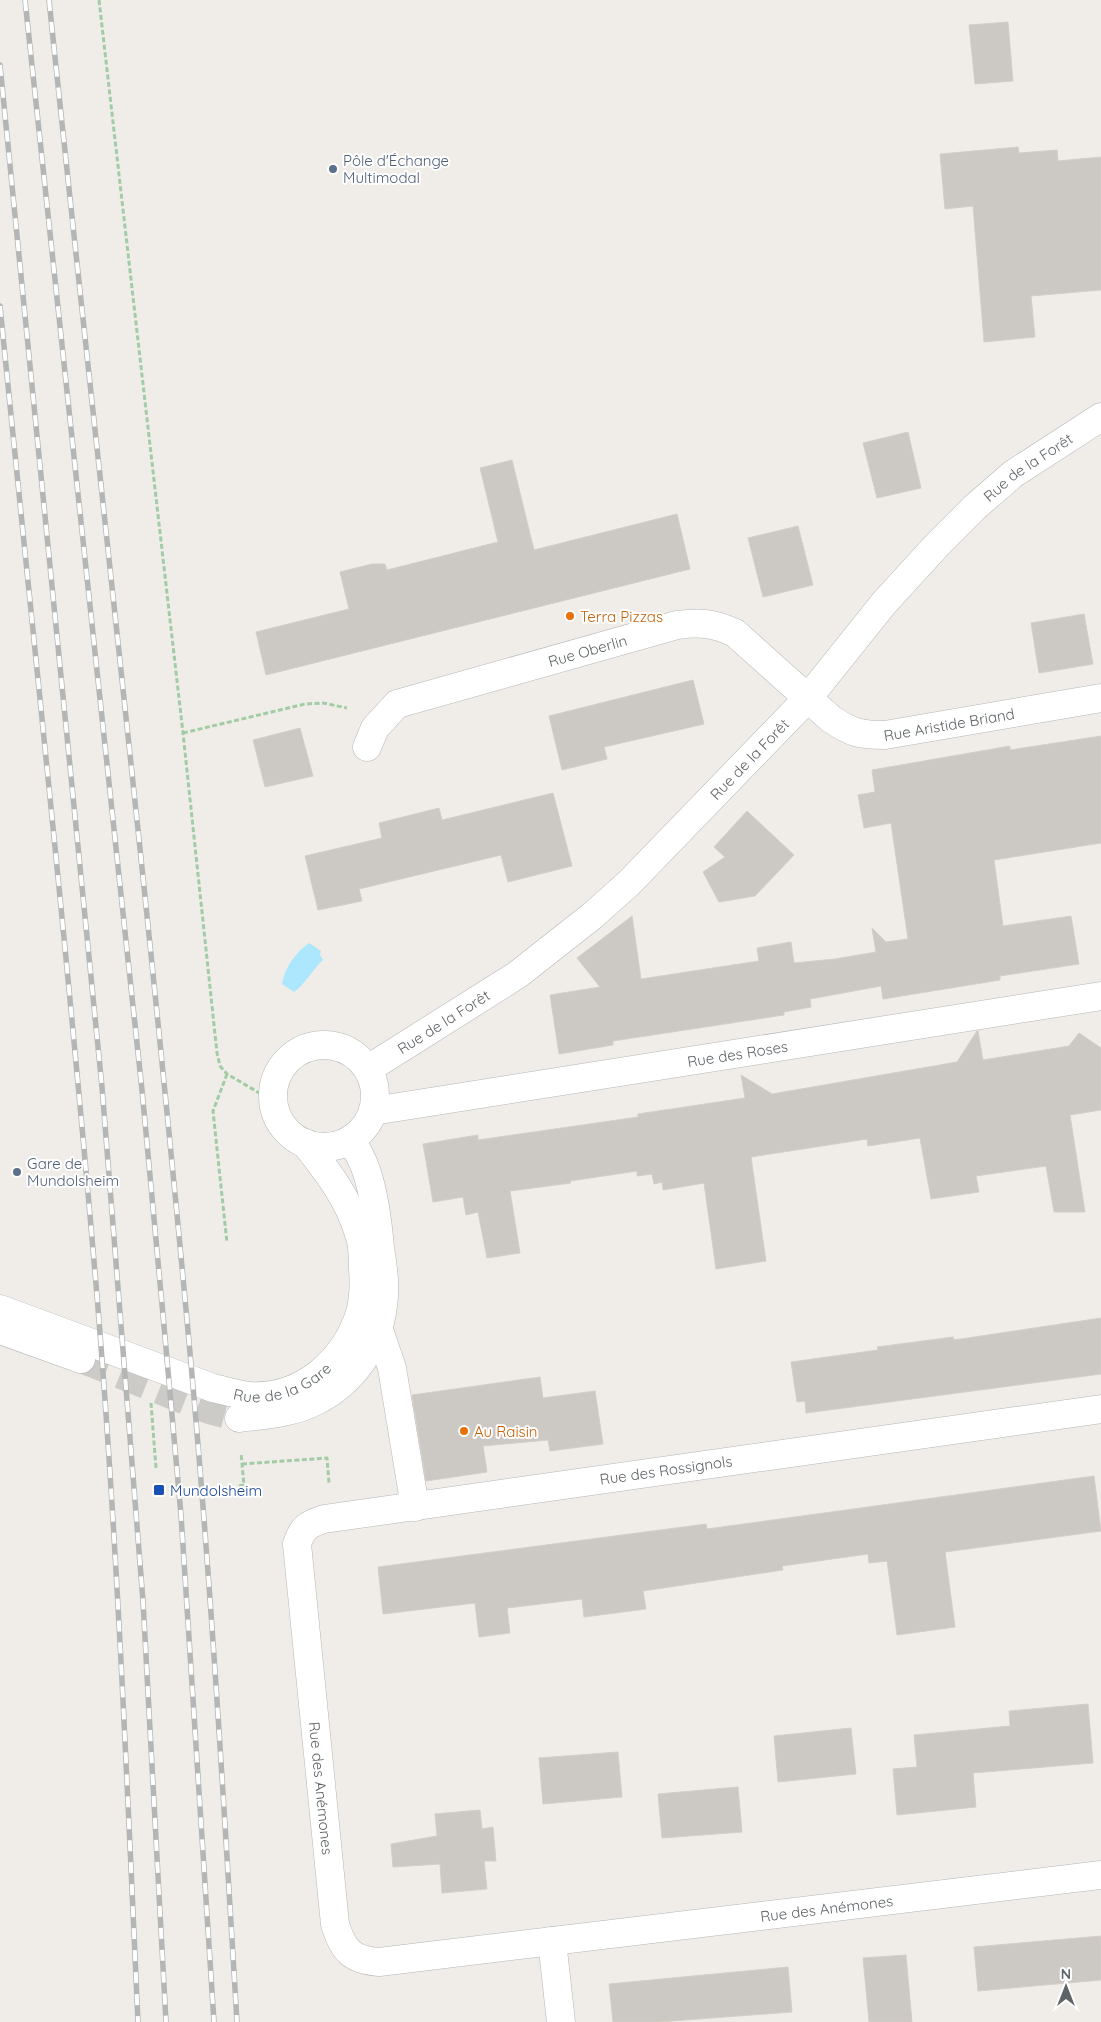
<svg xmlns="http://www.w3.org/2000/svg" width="1101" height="2022" font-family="Quicksand,sans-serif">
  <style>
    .water { fill: #ace7fd }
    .building { fill: #ccc8c4; stroke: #d5cec6 }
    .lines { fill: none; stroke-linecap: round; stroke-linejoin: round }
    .minor-tunnel { stroke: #cccbc8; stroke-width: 28; stroke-dasharray: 28 14; stroke-linecap: butt }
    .minor-casing { stroke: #b3b6b9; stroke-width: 29 }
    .path { stroke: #a2cca6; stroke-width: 3; stroke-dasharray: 5 2.5; stroke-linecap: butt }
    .minor { stroke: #fff; stroke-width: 28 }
    .rail-casing { stroke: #b4b5b5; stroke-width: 5.5 }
    .rail { stroke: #fff; stroke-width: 4; stroke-dasharray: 11; stroke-linecap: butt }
    .service-dot { fill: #5c6f8a; stroke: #fff; stroke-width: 2 }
    .food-dot { fill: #e8710a; stroke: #fff; stroke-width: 2 }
    .transit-dot { fill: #1a4fb4; stroke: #fff; stroke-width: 2 }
    .labels { text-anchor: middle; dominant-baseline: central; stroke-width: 4; stroke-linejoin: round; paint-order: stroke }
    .service-label { font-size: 15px; fill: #4e5e75; stroke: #fff; text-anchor: start }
    .street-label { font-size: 15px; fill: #5f6467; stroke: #fff }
    .food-label { font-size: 15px; fill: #c56008; stroke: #fff; text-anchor: start }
    .transit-label { font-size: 15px; fill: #164399; stroke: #fff; text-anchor: start }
  </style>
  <rect width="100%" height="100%" fill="#f0ede8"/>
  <!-- water -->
  <path class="water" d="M 309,943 L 321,951 L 320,955 L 323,960 C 313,969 306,983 294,992 L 282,984 C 285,967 295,953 309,943 Z"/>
  <!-- building -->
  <path class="building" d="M 1008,22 L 1013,81 L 975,84 L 969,25 Z
    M 1018,147 L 1019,153 L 1057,150 L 1058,161 L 1101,157 L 1101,290 L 1031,296 L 1035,337 L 984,342 L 973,206 L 945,209 L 940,154 Z
    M 908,432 L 921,488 L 877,498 L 863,443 Z
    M 512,460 L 534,550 L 677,514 L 690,569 L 266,675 L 256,632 L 349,609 L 340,572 L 372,564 L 385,564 L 387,570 L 498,542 L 480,468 Z
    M 798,526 L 813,585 L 763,597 L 748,538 Z
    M 1084,614 L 1093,664 L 1039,673 L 1031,623 Z
    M 693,680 L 704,724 L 604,747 L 607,759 L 562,770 L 549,716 Z
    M 300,728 L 313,776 L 265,787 L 253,740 Z
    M 1101,736 L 1101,843 L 994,860 L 1003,926 L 1071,916 L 1079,964 L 1000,976 L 1000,980 L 883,999 L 881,986 L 810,999 L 811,1007 L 784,1012 L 784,1015 L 613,1041 L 613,1045 L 559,1054 L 550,995 L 600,987 L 577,958 L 632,916 L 641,979 L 759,961 L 757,948 L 791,942 L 794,963 L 835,959 L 876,952 L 872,928 L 886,942 L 908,939 L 891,823 L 864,828 L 858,795 L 875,792 L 872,770 L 1010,746 L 1010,750 Z
    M 553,793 L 572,866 L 508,882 L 501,855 L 359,889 L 362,901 L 318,910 L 305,856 L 382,838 L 379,823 L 439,808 L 442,820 Z
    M 747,811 L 794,855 L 755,896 L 719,902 L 703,872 L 725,857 L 714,847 Z
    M 977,1031 L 978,1031 L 983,1060 L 1069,1046 L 1079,1033 L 1101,1048 L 1101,1110 L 1070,1115 L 1085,1212 L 1054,1212 L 1046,1166 L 976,1176 L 979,1192 L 931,1199 L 920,1138 L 868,1146 L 867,1139 L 751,1157 L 766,1261 L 716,1269 L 704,1183 L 663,1190 L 662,1182 L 654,1184 L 652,1174 L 637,1176 L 637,1171 L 570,1181 L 571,1183 L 510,1191 L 520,1253 L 487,1258 L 478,1212 L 466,1215 L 463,1197 L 433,1202 L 423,1144 L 478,1135 L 478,1140 L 638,1117 L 638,1114 L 745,1098 L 741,1075 L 772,1094 L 957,1062 Z
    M 1101,1318 L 1101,1374 L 806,1413 L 805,1401 L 797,1402 L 791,1362 L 878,1350 L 877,1347 L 953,1337 L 954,1340 Z
    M 540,1377 L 543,1398 L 595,1391 L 603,1444 L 550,1451 L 548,1440 L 483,1446 L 487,1472 L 426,1481 L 412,1395 Z
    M 1094,1476 L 1101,1531 L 945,1552 L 955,1627 L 897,1635 L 887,1561 L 869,1563 L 868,1554 L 782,1566 L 783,1570 L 643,1591 L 646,1609 L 584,1617 L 582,1599 L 507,1608 L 510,1633 L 479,1637 L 475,1603 L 383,1614 L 378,1567 L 706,1524 L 707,1529 Z
    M 1088,1704 L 1093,1763 L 973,1773 L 976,1807 L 897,1815 L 893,1769 L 917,1767 L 914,1735 L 1010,1726 L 1009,1711 Z
    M 851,1728 L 856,1774 L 778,1782 L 774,1736 Z
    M 618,1752 L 622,1797 L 543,1804 L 539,1758 Z
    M 738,1787 L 742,1832 L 662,1838 L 658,1794 Z
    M 480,1810 L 482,1829 L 493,1827 L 496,1861 L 484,1861 L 487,1889 L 442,1893 L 440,1864 L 393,1867 L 391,1844 L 437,1836 L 435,1814 Z
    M 1101,1936 L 1101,1980 L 978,1991 L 974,1947 Z
    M 906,1955 L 912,2022 L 869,2022 L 863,1958 Z
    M 788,1967 L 792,2012 L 659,2022 L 613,2022 L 609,1984 Z"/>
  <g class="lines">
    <!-- minor-tunnel -->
    <path class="minor-tunnel" d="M 81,1359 L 209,1410 L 239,1418"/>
    <!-- minor casing -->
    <g class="minor-casing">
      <g id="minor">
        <path id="s1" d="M 367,747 L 375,728 L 397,704 L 677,625 C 701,622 713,623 735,633 L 831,719 C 852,733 860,735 885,735 L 1101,698"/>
        <circle cx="324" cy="1096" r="51"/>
        <path id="s2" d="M 368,1069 L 517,975 L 592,916 L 629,883 L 808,698 L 884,603 L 938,544 L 975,507 L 1013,474 L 1101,417"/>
        <path id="s3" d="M 373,1111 L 1101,996"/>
        <path id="s4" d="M 0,1309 L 213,1388 C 226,1391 238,1395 250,1396 C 302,1399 345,1361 360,1313 C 364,1299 364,1282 363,1268 C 363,1257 363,1244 359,1234 C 349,1199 327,1171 305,1143"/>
        <path d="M 378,1327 L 392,1368 L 415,1507"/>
        <path d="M 0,1330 L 81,1359"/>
        <path id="s5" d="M 1101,1409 L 324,1519 C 308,1524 302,1528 297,1544 L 335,1924 C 343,1951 352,1960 379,1962 L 1101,1875"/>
        <path d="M 239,1418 C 264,1415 293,1413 316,1401 C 352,1383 379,1346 383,1305 C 386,1286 383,1267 380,1248 C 378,1224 374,1193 366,1170 C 363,1160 356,1149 351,1139"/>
        <path d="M 552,1941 L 561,2022"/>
      </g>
    </g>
    <!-- path -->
    <path class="path" d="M 99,0 L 183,733 L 217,1053 L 220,1066 L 227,1074 L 273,1101
      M 183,733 L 305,704 L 323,703 L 347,708
      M 227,1074 L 213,1111 L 227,1243
      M 151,1403 L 156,1468
      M 242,1464 L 327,1458 L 329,1483
      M 239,1486 L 244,1485 L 241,1453"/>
    <!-- minor -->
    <use href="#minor" class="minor"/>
    <!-- rail casing -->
    <g class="rail-casing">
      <path id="rail" d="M 25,0 L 142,1090 L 163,1315 L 181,1515 L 214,2022
        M 49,0 C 95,440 146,879 187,1320 C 209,1553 223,1788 237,2022
        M 0,65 L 102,1087 L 143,1601 L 166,2022
        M 0,306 C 33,636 69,966 97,1296 C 117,1538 127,1780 138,2022"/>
    </g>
    <!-- rail -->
    <use href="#rail" class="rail"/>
  </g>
  <!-- markers -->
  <g class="service-dot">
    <circle cx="333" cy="169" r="5"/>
    <circle cx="17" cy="1172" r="5"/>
  </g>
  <g class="food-dot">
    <circle cx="570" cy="616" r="5"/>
    <circle cx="464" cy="1431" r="5"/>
  </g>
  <rect class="transit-dot" x="153" y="1484" width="12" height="12" rx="2.5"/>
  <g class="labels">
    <!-- service labels -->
    <g class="service-label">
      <text x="343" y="160">Pôle d'Échange<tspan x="343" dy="17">Multimodal</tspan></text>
      <text x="27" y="1163">Gare de<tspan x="27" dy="17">Mundolsheim</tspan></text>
    </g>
    <!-- street labels -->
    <g class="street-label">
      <text stroke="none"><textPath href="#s2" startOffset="899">Rue de la Forêt</textPath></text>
      <text stroke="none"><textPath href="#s1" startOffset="251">Rue Oberlin</textPath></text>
      <text stroke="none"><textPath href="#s1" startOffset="655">Rue Aristide Briand</textPath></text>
      <text stroke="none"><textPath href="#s2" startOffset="494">Rue de la Forêt</textPath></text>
      <text stroke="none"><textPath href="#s2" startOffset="89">Rue de la Forêt</textPath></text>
      <text stroke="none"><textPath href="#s3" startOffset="369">Rue des Roses</textPath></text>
      <text stroke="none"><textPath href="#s4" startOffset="300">Rue de la Gare</textPath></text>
      <text transform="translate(666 1470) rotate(-8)">Rue des Rossignols</text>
      <text stroke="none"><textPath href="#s5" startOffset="1069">Rue des Anémones</textPath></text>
      <text stroke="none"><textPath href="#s5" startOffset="1720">Rue des Anémones</textPath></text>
    </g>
    <!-- food labels -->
    <g class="food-label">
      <text x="580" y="616">Terra Pizzas</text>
      <text x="474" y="1431">Au Raisin</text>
    </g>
    <!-- transit labels -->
    <g class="transit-label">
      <text x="170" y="1490">Mundolsheim</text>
    </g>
  </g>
  <!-- north arrow -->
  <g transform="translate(1066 1987)" stroke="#ffffff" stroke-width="4" paint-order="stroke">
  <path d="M0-4L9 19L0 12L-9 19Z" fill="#5f6467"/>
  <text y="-8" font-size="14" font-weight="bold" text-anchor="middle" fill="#5f6467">N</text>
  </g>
</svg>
